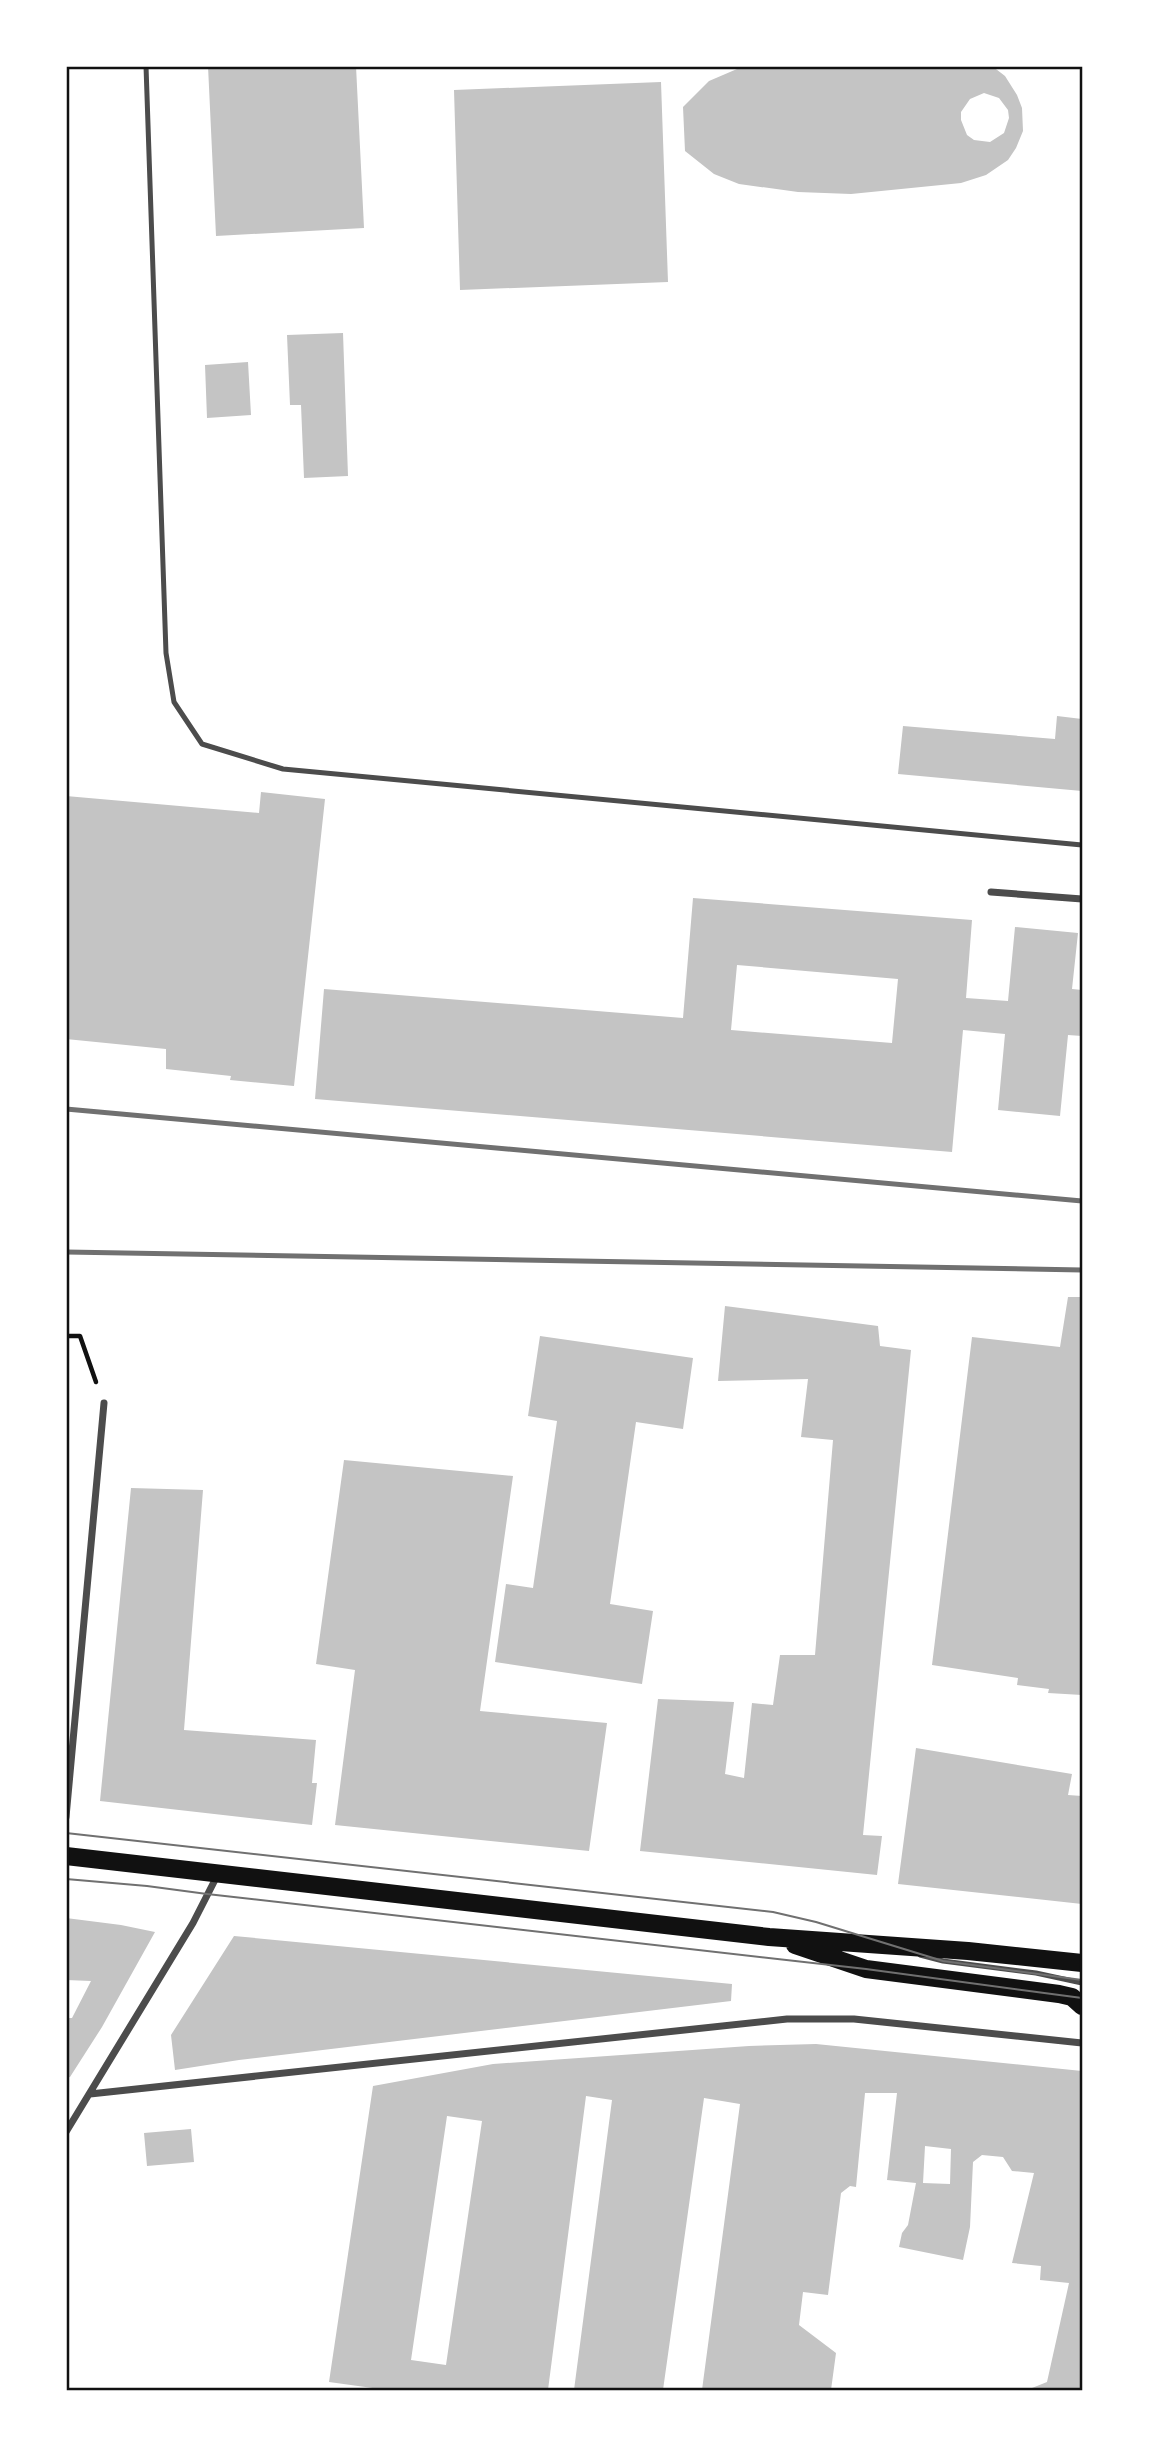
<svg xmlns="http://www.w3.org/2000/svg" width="1149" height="2457" font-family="'Golos Text',sans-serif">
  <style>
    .building { fill: #c4c4c4; fill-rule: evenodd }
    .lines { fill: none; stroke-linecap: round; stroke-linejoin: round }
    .path { stroke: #111; stroke-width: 4.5 }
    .service { stroke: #4c4c4c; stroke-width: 5 }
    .minor { stroke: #4c4c4c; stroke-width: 7 }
    .primary { stroke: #111; stroke-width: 18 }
    .tram { stroke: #707070; stroke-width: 2 }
    .rail { stroke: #707070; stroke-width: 5 }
    .neatline { fill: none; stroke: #111; stroke-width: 2.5 }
  </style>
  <rect width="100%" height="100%" fill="#fff"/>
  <!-- building -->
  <path class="building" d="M 208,66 L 356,66 L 364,228 L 216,236 Z
    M 744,66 L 992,66 L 1005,76 L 1017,95 L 1022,108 L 1023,131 L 1016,148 L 1008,160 L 986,175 L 961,183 L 851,194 L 798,192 L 739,184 L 714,174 L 685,151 L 683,107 L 709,81 ZM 984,93 L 999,98 L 1008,110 L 1009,118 L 1004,133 L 990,142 L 974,140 L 967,135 L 961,120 L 961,112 L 970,99 Z
    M 661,82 L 668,282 L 460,290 L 454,90 Z
    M 343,333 L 348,476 L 304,478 L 301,405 L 290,405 L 287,335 Z
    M 248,362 L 251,415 L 207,418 L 205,365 Z
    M 1057,716 L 1082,719 L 1082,791 L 898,774 L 903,726 L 1055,739 Z
    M 261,792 L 325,799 L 294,1086 L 230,1080 L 231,1076 L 166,1069 L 166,1049 L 66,1039 L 66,796 L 259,813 Z
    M 693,898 L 972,920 L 966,998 L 1008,1001 L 1015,927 L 1078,933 L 1072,989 L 1082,990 L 1082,1036 L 1068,1035 L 1060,1116 L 998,1110 L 1005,1034 L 963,1030 L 952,1152 L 315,1099 L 324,989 L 683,1018 ZM 737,965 L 898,979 L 892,1043 L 731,1030 Z
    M 1068,1297 L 1082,1297 L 1082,1695 L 1048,1693 L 1049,1689 L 1017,1685 L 1018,1678 L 932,1665 L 972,1337 L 1060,1347 Z
    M 725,1306 L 878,1326 L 880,1346 L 911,1350 L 863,1835 L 882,1836 L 877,1875 L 640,1851 L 658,1699 L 734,1702 L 725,1774 L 744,1778 L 752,1703 L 773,1705 L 780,1655 L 815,1655 L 833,1440 L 801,1437 L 808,1379 L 718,1381 Z
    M 540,1336 L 693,1358 L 683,1429 L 636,1422 L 610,1604 L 653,1611 L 642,1684 L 495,1662 L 506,1584 L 533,1588 L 557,1421 L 528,1416 Z
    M 344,1460 L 513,1476 L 480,1711 L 607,1723 L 589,1851 L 335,1825 L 355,1670 L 316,1664 Z
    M 131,1488 L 203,1490 L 184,1730 L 316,1740 L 312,1783 L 317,1783 L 312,1825 L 100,1801 Z
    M 916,1748 L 1072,1774 L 1068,1795 L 1082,1796 L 1082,1904 L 898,1884 Z
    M 66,1918 L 121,1925 L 155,1932 L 102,2027 L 70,2077 L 66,2078 L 66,2018 L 72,2018 L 91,1981 L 66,1980 Z
    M 234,1936 L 732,1984 L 731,2001 L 239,2060 L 175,2070 L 171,2035 Z
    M 816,2044 L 1082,2071 L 1082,2390 L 1027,2390 L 1047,2382 L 1069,2283 L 1040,2280 L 1041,2266 L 1012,2263 L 1034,2173 L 1012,2171 L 1003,2157 L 982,2155 L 973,2162 L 970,2227 L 963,2260 L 899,2247 L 902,2233 L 908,2225 L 916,2183 L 887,2180 L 897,2093 L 865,2093 L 856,2187 L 850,2186 L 841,2193 L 828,2295 L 803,2292 L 799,2325 L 836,2353 L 831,2390 L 702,2390 L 740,2104 L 704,2098 L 663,2390 L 574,2390 L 612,2100 L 586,2096 L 548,2390 L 387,2390 L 329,2382 L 373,2086 L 493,2064 L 749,2046 ZM 447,2116 L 482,2121 L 446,2365 L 411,2360 ZM 925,2146 L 951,2149 L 950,2184 L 923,2183 Z
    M 191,2129 L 194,2162 L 147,2166 L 144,2133 Z"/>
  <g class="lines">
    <!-- path -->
    <path class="path" d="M 66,1336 L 80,1336 L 96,1382"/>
    <!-- service -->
    <path class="service" d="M 146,66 L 166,653 L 174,702 L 202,744 L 283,769 L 1082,845
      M 920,1955 L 943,1961 L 1036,1973 L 1082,1983"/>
    <!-- minor -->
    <path class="minor" d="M 991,892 L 1082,899
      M 66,1817 L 104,1403
      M 90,2094 L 787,2019 L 854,2019 L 1082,2043
      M 66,2132 L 193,1923 L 218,1874"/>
    <!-- primary -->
    <path class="primary" d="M 66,1856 L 769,1937 L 968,1951 L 1082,1963
      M 795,1945 L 866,1969 L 1059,1994 L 1072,1997 L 1082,2006"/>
    <!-- tram -->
    <path class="tram" d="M 66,1833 L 773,1912 L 816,1922 L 943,1961 L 1082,1980
      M 66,1879 L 147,1886 L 207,1894 L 866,1969 L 1082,1998"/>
    <!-- rail -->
    <path class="rail" d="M 66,1109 L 1082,1201
      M 66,1252 L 1082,1270"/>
  </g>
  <!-- border -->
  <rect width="1149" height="2457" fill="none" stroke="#ffffff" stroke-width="136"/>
  <rect x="68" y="68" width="1013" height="2321" class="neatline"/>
</svg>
